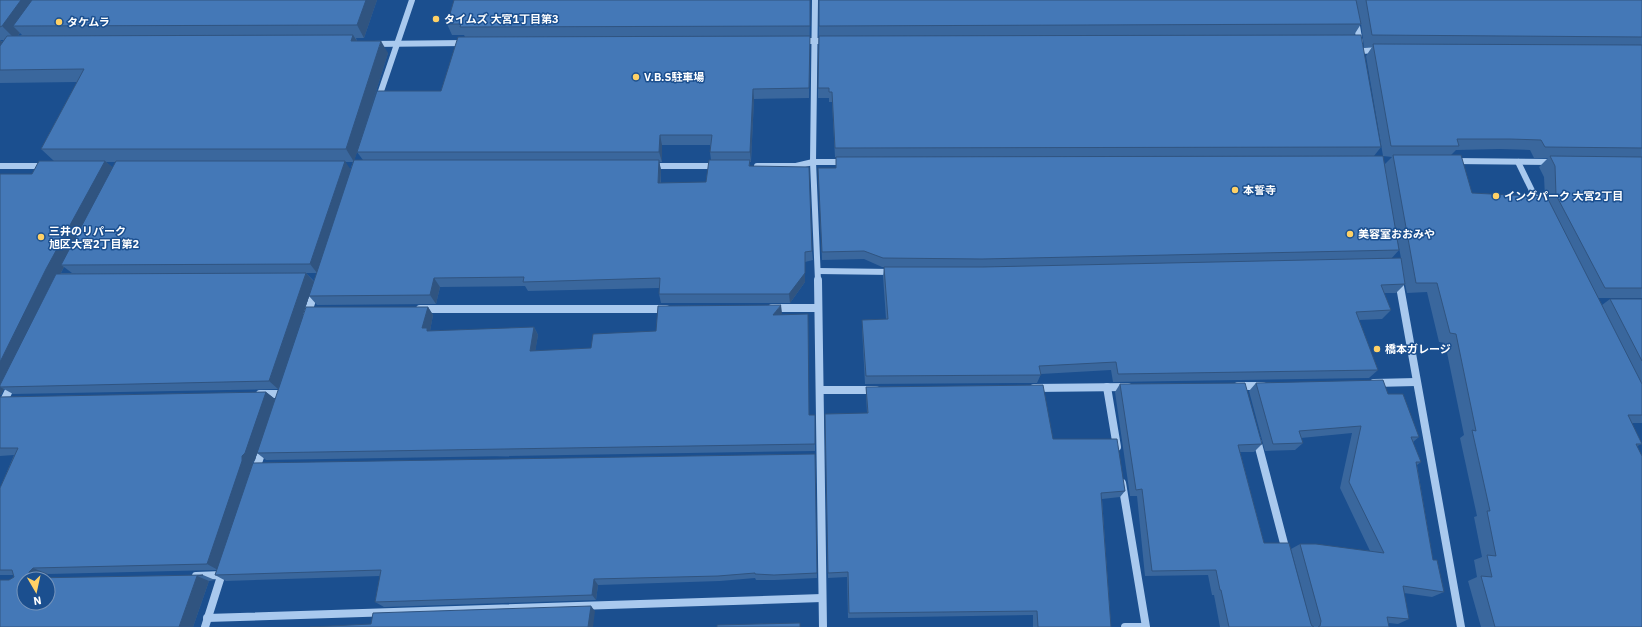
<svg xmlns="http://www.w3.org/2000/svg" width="1642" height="627" viewBox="0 0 1642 627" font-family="'IBM Plex Sans','Noto Sans JP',sans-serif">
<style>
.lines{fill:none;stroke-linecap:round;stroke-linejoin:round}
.minor-far1{stroke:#a9c9ee;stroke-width:6}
.minor{stroke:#a9c9ee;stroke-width:8}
.wall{fill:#3a679d;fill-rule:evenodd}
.shaded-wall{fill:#305480}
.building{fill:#4478b7;stroke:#305480;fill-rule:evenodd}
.poi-dot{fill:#ffd166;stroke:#1b4f8f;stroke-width:1.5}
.labels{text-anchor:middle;stroke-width:3;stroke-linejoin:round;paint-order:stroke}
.poi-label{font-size:11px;font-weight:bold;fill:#fff;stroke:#1b4f8f;text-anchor:start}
</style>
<rect width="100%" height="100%" fill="#1b4f8f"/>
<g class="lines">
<g class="minor-far1">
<polyline points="815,0 813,162 818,281"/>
<polyline points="1356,20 1360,44"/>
<polyline points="801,41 827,41"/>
<polyline points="373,44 465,43"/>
<polyline points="1361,51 1379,50"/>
<polyline points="378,100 412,0"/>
<polyline points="1454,161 1552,162"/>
<polyline points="1518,162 1539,205"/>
<polyline points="0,166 44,166"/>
<polyline points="651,166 716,166"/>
<polyline points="757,166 796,166 813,162 844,162"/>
<polyline points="818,271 892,272"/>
</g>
<g class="minor">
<polyline points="818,280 823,627"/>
<polyline points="1399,281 1461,627"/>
<polyline points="772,308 818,308"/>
<polyline points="420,309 666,309"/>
<polyline points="307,315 315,291"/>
<polyline points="1374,383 1416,382"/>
<polyline points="1238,386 1263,386"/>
<polyline points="1107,387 1117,447"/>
<polyline points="1034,388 1128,387"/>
<polyline points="820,390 876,390"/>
<polyline points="260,394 281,394"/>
<polyline points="0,409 12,384"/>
<polyline points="1257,440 1286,551"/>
<polyline points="255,472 263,448"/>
<polyline points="1122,483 1146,627"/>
<polyline points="196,576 222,575"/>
<polyline points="207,618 822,598"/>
<polyline points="205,627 223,570"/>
<polyline points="1125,627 1144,627"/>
</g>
</g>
<g class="wall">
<path d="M0,0H377L364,38H356L357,41L388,53L360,143L441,91L465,37L464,35H452L447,24L810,0L809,98L754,99L751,162H750V166L812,251L813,260L805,262V282L790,303H661L659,294V288L528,291L525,286L440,287L436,304L317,305L309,296L278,389L13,394L4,389L1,395H0V174H32L54,161L41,149L77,82L0,83ZM20,33L22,35L18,36ZM0,40H4L3,42ZM662,145H710V152L711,160L706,182L661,183V170L659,162H662ZM357,152L363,160H354ZM106,162H116L113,168ZM345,162H353L350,170ZM64,267L72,273H61ZM306,273H317L314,281Z"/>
<path d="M819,0H1642V298H1598L1602,305L1610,299H1642V423H1632L1642,444L1637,446L1642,627H1481L1468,581L1477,577L1474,560L1482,557L1474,517L1477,516L1460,438L1464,435L1445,343L1439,342L1427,292L1407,293L1405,284L1396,293H1384L1391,310L1382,319L1359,320L1378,370L1369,378L1113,382L1111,370L1041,374L1037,383L865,384L862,328V320L886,319L883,276L884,267H882L864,259L822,260L818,168H836V157H835L832,102H829V98H818ZM1361,24L1364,47H1372L1366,56L1383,156H1374L1381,147L1354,35ZM1500,149L1530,150L1534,158H1548L1539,167L1544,177L1545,197L1472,193L1451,155L1456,150ZM1383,156L1392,157L1384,165ZM1390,201L1401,258L1391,259L1399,250Z"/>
<polygon points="428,307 433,315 430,331 534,327 538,335 535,351 591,348 656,331 782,313 780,315 809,415 815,415 815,451 266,460 257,453 255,460 252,463 252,464 815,454 817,578 775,580 756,580 755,578 720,581 598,585 596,600 384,607 375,602 380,576 226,581 215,575 217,570 48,574 43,577 44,578 203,575 215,580 209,581 193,627 0,627 9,580 14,577 13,575 0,575 0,488 14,455 0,456 0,397 266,392 275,399"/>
<polygon points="1256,383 1388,394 1419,437 1413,442 1421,462 1417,465 1433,560 1444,592 1432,597 1404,593 1409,619 1398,624 1389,623 1389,627 1220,627 1214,595 1212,595 1208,575 1145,576 1137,496 1130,496 1115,392 1120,384 1262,444 1254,452 1240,452 1264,543 1311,624 1291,549 1300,544 1370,551 1340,488 1352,433 1301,438 1303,443 1295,450 1265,451 1249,391"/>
<polygon points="866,387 1053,439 1125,491 1120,497 1102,499 1111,627 1033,627 1033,615 848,618 847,577 828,578 825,414 867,413 866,395"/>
</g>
<g class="shaded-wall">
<polygon points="21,0 42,0 13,26 20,33 15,39 2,26"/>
<polygon points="366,0 377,0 364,38 357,25"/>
<polygon points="353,35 361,47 351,41"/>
<polygon points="0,40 9,48 0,62"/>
<polygon points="381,41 388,53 354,162 346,149"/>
<polygon points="753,89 754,99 751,162 750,152"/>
<polygon points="660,135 662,145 662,162 659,152"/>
<polygon points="659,160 661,170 660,193 658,183"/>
<polygon points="105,161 116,170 61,265 64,267 0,387 0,362 46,269"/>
<polygon points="345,161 351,170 317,273 310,264"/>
<polygon points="805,252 805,282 790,303 789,294"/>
<polygon points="306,273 314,282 278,389 269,381"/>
<polygon points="434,278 440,287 436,304 430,295"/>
<polygon points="781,305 782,313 774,323 773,315"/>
<polygon points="428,307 433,315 430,331 433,336 422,328"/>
<polygon points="534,327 538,335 534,359 530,351"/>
<polygon points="0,387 4,389 1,395 0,395"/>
<polygon points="266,392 275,399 255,460 252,463 252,467 218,570 207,564 242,456"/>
<polygon points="33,568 48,574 43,577 44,579 30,578 29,572"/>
<polygon points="197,576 209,581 193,627 179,627"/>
<polygon points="594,579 598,585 596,600 592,595"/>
<polygon points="591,606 595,611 593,627 588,627"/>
</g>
<g class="building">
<polygon points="0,0 21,0 2,26 0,27"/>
<polygon points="32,0 366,0 357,25 13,26"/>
<polygon points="454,0 810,0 810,26 460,27 461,24 447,24"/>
<polygon points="819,0 1356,0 1361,24 819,26"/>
<polygon points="1366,0 1642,0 1642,37 1372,35"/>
<polygon points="353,35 351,41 381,41 346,149 41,149 84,69 0,70 0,46 7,36"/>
<polygon points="1361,35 1381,147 835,148 832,92 829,92 829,88 818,88 819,36"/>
<polygon points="810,36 809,88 753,89 750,152 710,152 712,135 660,135 659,152 357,152 377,91 441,91 458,37"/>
<polygon points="1373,44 1642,45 1642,148 1545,147 1541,140 1510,139 1457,139 1459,146 1391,146"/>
<polygon points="1393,155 1461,155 1472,193 1547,197 1642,384 1642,415 1628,415 1642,444 1636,444 1642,456 1642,627 1495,627 1481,576 1492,577 1487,555 1496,556 1487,511 1490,511 1472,430 1476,431 1456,334 1450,333 1437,283 1416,283"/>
<polygon points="1383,156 1399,250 982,259 883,258 864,251 822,252 818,168 836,168 836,157"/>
<polygon points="1550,156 1642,157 1642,288 1605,288 1556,195 1555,166"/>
<polygon points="354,160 659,160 658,183 706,182 709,160 750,160 749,166 809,167 812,251 805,252 805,273 789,294 659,294 660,278 523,282 524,277 434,278 430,295 309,296"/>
<polygon points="39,161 105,161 46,269 0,362 0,174 32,174"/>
<polygon points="116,161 345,161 310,264 61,265"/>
<polygon points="1401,258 1405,284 1381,285 1391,310 1356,312 1378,370 1118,374 1116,362 1039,366 1041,375 866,376 862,320 888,319 884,267 983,267"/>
<polygon points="306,273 269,381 0,387 0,385 56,274"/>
<polygon points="1610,299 1642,299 1642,361"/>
<polygon points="781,305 773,315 808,314 809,415 815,415 815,444 257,453 306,307 428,307 422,328 427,328 427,331 534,327 530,351 591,348 593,334 656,331 658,306"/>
<polygon points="1383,380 1388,394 1403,394 1419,437 1411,437 1421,462 1416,462 1433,560 1437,560 1444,592 1403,586 1409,619 1387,617 1389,627 1318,627 1320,626 1321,621 1300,544 1316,544 1384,553 1349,482 1361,426 1299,431 1303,443 1273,444 1256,383"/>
<polygon points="1245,383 1262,444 1238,445 1264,543 1289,543 1311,624 1312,626 1314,627 1229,627 1221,590 1220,590 1216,570 1152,571 1142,489 1136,490 1120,384"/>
<polygon points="1043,385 1053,439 1117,439 1125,491 1101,493 1111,627 1038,627 1037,611 849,613 848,572 828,573 825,414 868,413 866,387"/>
<path d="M266,392L245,453L242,456V461L207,564L33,568L29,572L30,578L203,575L197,576L179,627H0V580H9L14,577L12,570H0V488L18,448H0V397ZM24,579H48V603H24Z"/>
<polygon points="815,454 817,573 774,575 755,574 755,573 718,576 594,579 592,595 375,602 381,570 215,575 253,463"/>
<polygon points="591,606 588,627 310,627 371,624 373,613"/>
<polygon points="800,623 800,627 717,627 717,625"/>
</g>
<g class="poi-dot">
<circle cx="436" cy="19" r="4"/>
<circle cx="59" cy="22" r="4"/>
<circle cx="636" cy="77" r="4"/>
<circle cx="1235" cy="190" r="4"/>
<circle cx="1496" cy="196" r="4"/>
<circle cx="1350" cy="234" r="4"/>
<circle cx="41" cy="237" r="4"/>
<circle cx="1377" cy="349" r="4"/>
</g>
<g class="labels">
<g class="poi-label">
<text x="444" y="23">タイムズ 大宮1丁目第3</text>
<text x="67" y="26">タケムラ</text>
<text x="644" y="81">V.B.S駐車場</text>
<text x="1243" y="194">本誓寺</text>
<text x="1504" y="200">イングパーク 大宮2丁目</text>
<text x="49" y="235">三井のリパーク<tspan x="49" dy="13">旭区大宮2丁目第2</tspan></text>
<text x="1358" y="238">美容室おおみや</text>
<text x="1385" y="353">橋本ガレージ</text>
</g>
</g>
<g transform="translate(36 591) rotate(171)"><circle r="19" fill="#1b4f8f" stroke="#7695bc"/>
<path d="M0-3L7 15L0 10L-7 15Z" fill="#ffd166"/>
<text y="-6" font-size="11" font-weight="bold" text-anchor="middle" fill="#ffffff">N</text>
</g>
</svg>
